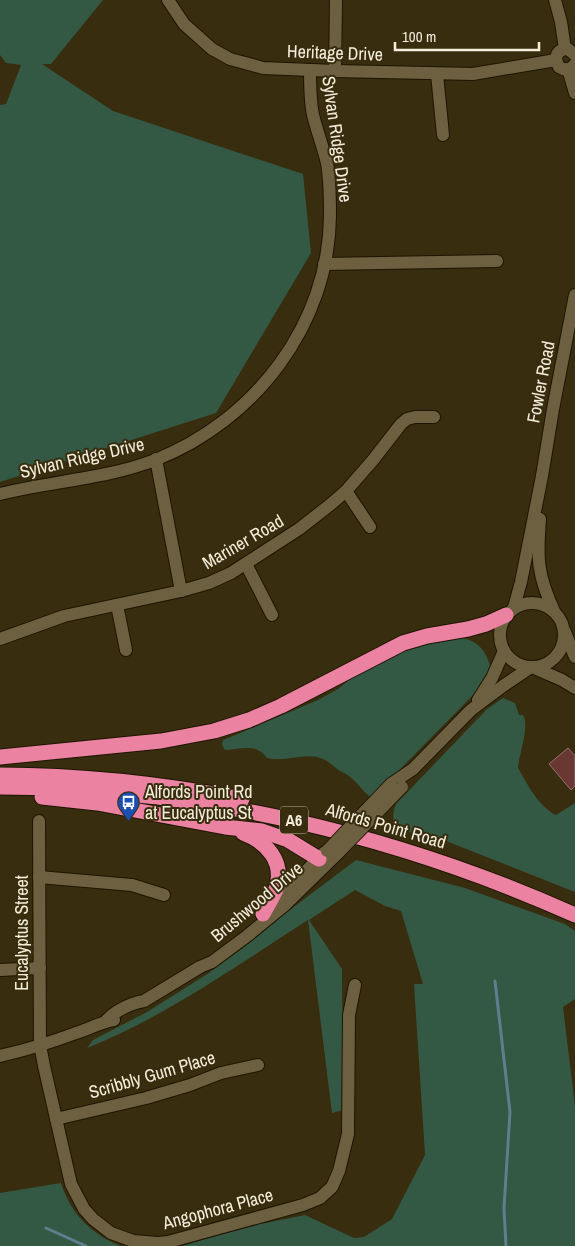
<svg xmlns="http://www.w3.org/2000/svg" width="575" height="1246" viewBox="0 0 575 1246" font-family="'Archivo Narrow',sans-serif">
<style>
.green{fill:#335843}
.lines{fill:none;stroke-linecap:round;stroke-linejoin:round}
.stream{stroke:#607e8d;stroke-width:3}
.building{fill:#693833;stroke:#96706b}
.minor-casing{stroke:#1e1501;stroke-width:14}
.highway-casing{stroke:#1e1501;stroke-width:17}
.minor{stroke:#6c6040;stroke-width:12}
.highway{stroke:#eb82a2;stroke-width:15}
.minor-bridge-casing{stroke:#1e1501;stroke-width:14;stroke-linecap:butt}
.minor-bridge{stroke:#6c6040;stroke-width:12}
.labels{text-anchor:middle;stroke-width:4;stroke-linejoin:round;paint-order:stroke}
.shield{fill:#382d0e;stroke:#bcb49e;stroke-width:1}
.shield-label{font-size:16px;font-weight:bold;fill:#f5eedc}
.street-label{font-size:18px;fill:#f5eedc;stroke:#382d0e}
.poi-label{font-size:18px;fill:#f5eedc;stroke:#382d0e;text-anchor:start}
</style>
<rect width="100%" height="100%" fill="#382d0e"/>
<g class="green">
<polygon points="0,0 103,0 51,64 42,64 113,111 303,174 311,253 216,413 0,482 0,105 6,104 21,65 6,63 0,55"/>
<path d="M456,637C477,639 487,650 491,670L476,692L372,798C362,792 359,783 350,777C346,773 341,772 337,769C331,764 326,759 317,757C301,754 284,762 267,758C256,743 242,749 225,750L222,745L223,740L228,738L318,700L338,689L350,679L412,646Z"/>
<path d="M503,698L515,703L519,715H523C530,726 519,754 518,768C528,785 538,806 556,815L575,803V892L446,841L427,838L397,828C391,821 393,812 396,804L487,709Z"/>
<path d="M356,860L465,888L565,924L575,931V999L563,1007L575,1106V1246H182L250,1226L305,1215L354,1238L364,1237L392,1219L425,1155L414,984H423L401,911L385,906L355,890L309,920L342,969L343,1110L332,1113L308,920C236,966 167,1016 87,1048L93,1040L147,1012L209,973L251,942L287,912Z"/>
<path d="M61,1183C70,1213 92,1235 121,1246H0V1193Z"/>
</g>
<g class="lines">
<g class="stream">
<polyline points="495,981 510,1112 504,1208 506,1246"/>
<polyline points="46,1228 86,1246"/>
</g>
</g>
<polygon class="building" points="568,748 575,756 575,786 571,790 549,764"/>
<g class="lines">
<defs>
<g id="minor">
<polyline points="168,0 184,24 212,49 230,59 263,68 335,71 473,74 556,60"/>
<polyline points="555,0 561,22 565,49"/>
<path d="M575,55L568,49C561,49 556,52 556,60L559,67C565,71 571,70 575,64"/>
<polyline points="568,69 575,93"/>
<polyline points="335,71 336,0"/>
<polyline points="437,74 443,135"/>
<polyline points="324,264 497,261"/>
<polyline points="156,459 181,591"/>
<polyline points="346,491 370,527"/>
<path d="M0,494C51,481 106,479 155,460C255,421 329,324 330,216C330,198 330,180 327,163C323,147 317,131 313,115C310,100 310,85 310,70"/>
<path d="M540,519C537,558 537,574 554,611"/>
<polyline points="246,564 272,615"/>
<circle cx="532" cy="635" r="32"/>
<polyline points="117,605 126,650"/>
<polyline points="514,607 521,582 542,476 553,409 575,295"/>
<polyline points="565,632 575,657"/>
<polyline points="0,639 64,616 181,591 209,583 231,573 299,529 331,504 346,491 373,460 401,424 407,419 415,417 434,417"/>
<polyline points="532,667 562,680 575,688"/>
<polyline points="478,700 492,678 504,651"/>
<polyline points="391,784 413,769 471,710 503,686 531,667"/>
<polyline points="39,821 40,1045 44,1066 71,1184 84,1209 93,1219 111,1233 133,1241 158,1243 168,1242 303,1205 320,1198 332,1187 339,1171 348,1134 349,1015 355,985"/>
<polyline points="39,877 132,885 164,895"/>
<polyline points="270,907 325,852"/>
<polyline points="0,970 40,968"/>
<path d="M107,1020C115,1011 131,1003 144,1001L200,967L212,962L247,936L286,904L337,854"/>
<path d="M0,1056C26,1050 52,1042 76,1033C89,1029 101,1022 114,1020"/>
<polyline points="56,1119 146,1098 190,1085 221,1073 258,1065"/>
</g>
<g id="highway">
<polyline points="0,757 161,741 214,731 249,720 281,706 403,643 427,636 468,629 486,624 506,615"/>
<path d="M0,775C81,775 162,784 242,799"/>
<path d="M0,787C199,788 394,834 575,915"/>
<polyline points="42,797 97,803 225,827 262,831 288,840 319,859"/>
<path d="M243,833C267,842 285,862 276,889C273,897 267,906 263,914"/>
</g>
</defs>
<use href="#minor" class="minor-casing"/>
<use href="#highway" class="highway-casing"/>
<use href="#minor" class="minor"/>
<use href="#highway" class="highway"/>
<defs>
<g id="minor-bridge">
<polyline points="327,851 391,784"/>
<polyline points="337,854 402,787"/>
</g>
</defs>
<use href="#minor-bridge" class="minor-bridge-casing"/>
<use href="#minor-bridge" class="minor-bridge"/>
</g>
<defs>
<symbol id="bus-pin" viewBox="-11 -11 22 30"><path d="M0 17L-7.5 6A9.5 9.5 0 1 1 7.5 6Z" fill="#1a4fb4" stroke="#382d0e"/><path d="M-5-6H5V4H4V6H2V4H-2V6H-4V4H-5ZM-3.5-4V0h7V-4ZM-3.5 1.2v1.5H-2V1.2ZM2 1.2v1.5H3.5V1.2Z" fill="#fff"/></symbol>
</defs>
<g fill-rule="evenodd">
<use href="#bus-pin" x="116" y="790" width="25" height="34"/>
</g>
<g class="labels">
<rect class="shield" x="280" y="806.5" width="28" height="27" rx="4"/>
<g class="shield-label">
<text x="294" y="826">A6</text>
</g>
<g class="street-label">
<text transform="translate(335 53) rotate(2)" y="6">Heritage Drive</text>
<text transform="translate(337 139) rotate(82)" y="6">Sylvan Ridge Drive</text>
<text transform="translate(541 382) rotate(-79)" y="6">Fowler Road</text>
<text transform="translate(82 458) rotate(-13)" y="6">Sylvan Ridge Drive</text>
<text transform="translate(243 542) rotate(-30)" y="6">Mariner Road</text>
<text transform="translate(386 826) rotate(16)" y="6">Alfords Point Road</text>
<text transform="translate(257 902) rotate(-40)" y="6">Brushwood Drive</text>
<text transform="translate(22 933) rotate(-90)" y="6">Eucalyptus Street</text>
<text transform="translate(152 1075) rotate(-16)" y="6">Scribbly Gum Place</text>
<text transform="translate(218 1209) rotate(-15)" y="6">Angophora Place</text>
</g>
<g class="poi-label">
<text x="145" y="798">Alfords Point Rd<tspan x="145" dy="21">at Eucalyptus St</tspan></text>
</g>
</g>
<path d="M395 42v8h144v-8" fill="none" stroke="#f5eedc" stroke-width="2.5"/>
<text x="402" y="42" font-size="15" fill="#f5eedc" stroke="#382d0e" stroke-width="4" paint-order="stroke">100 m</text>
</svg>
